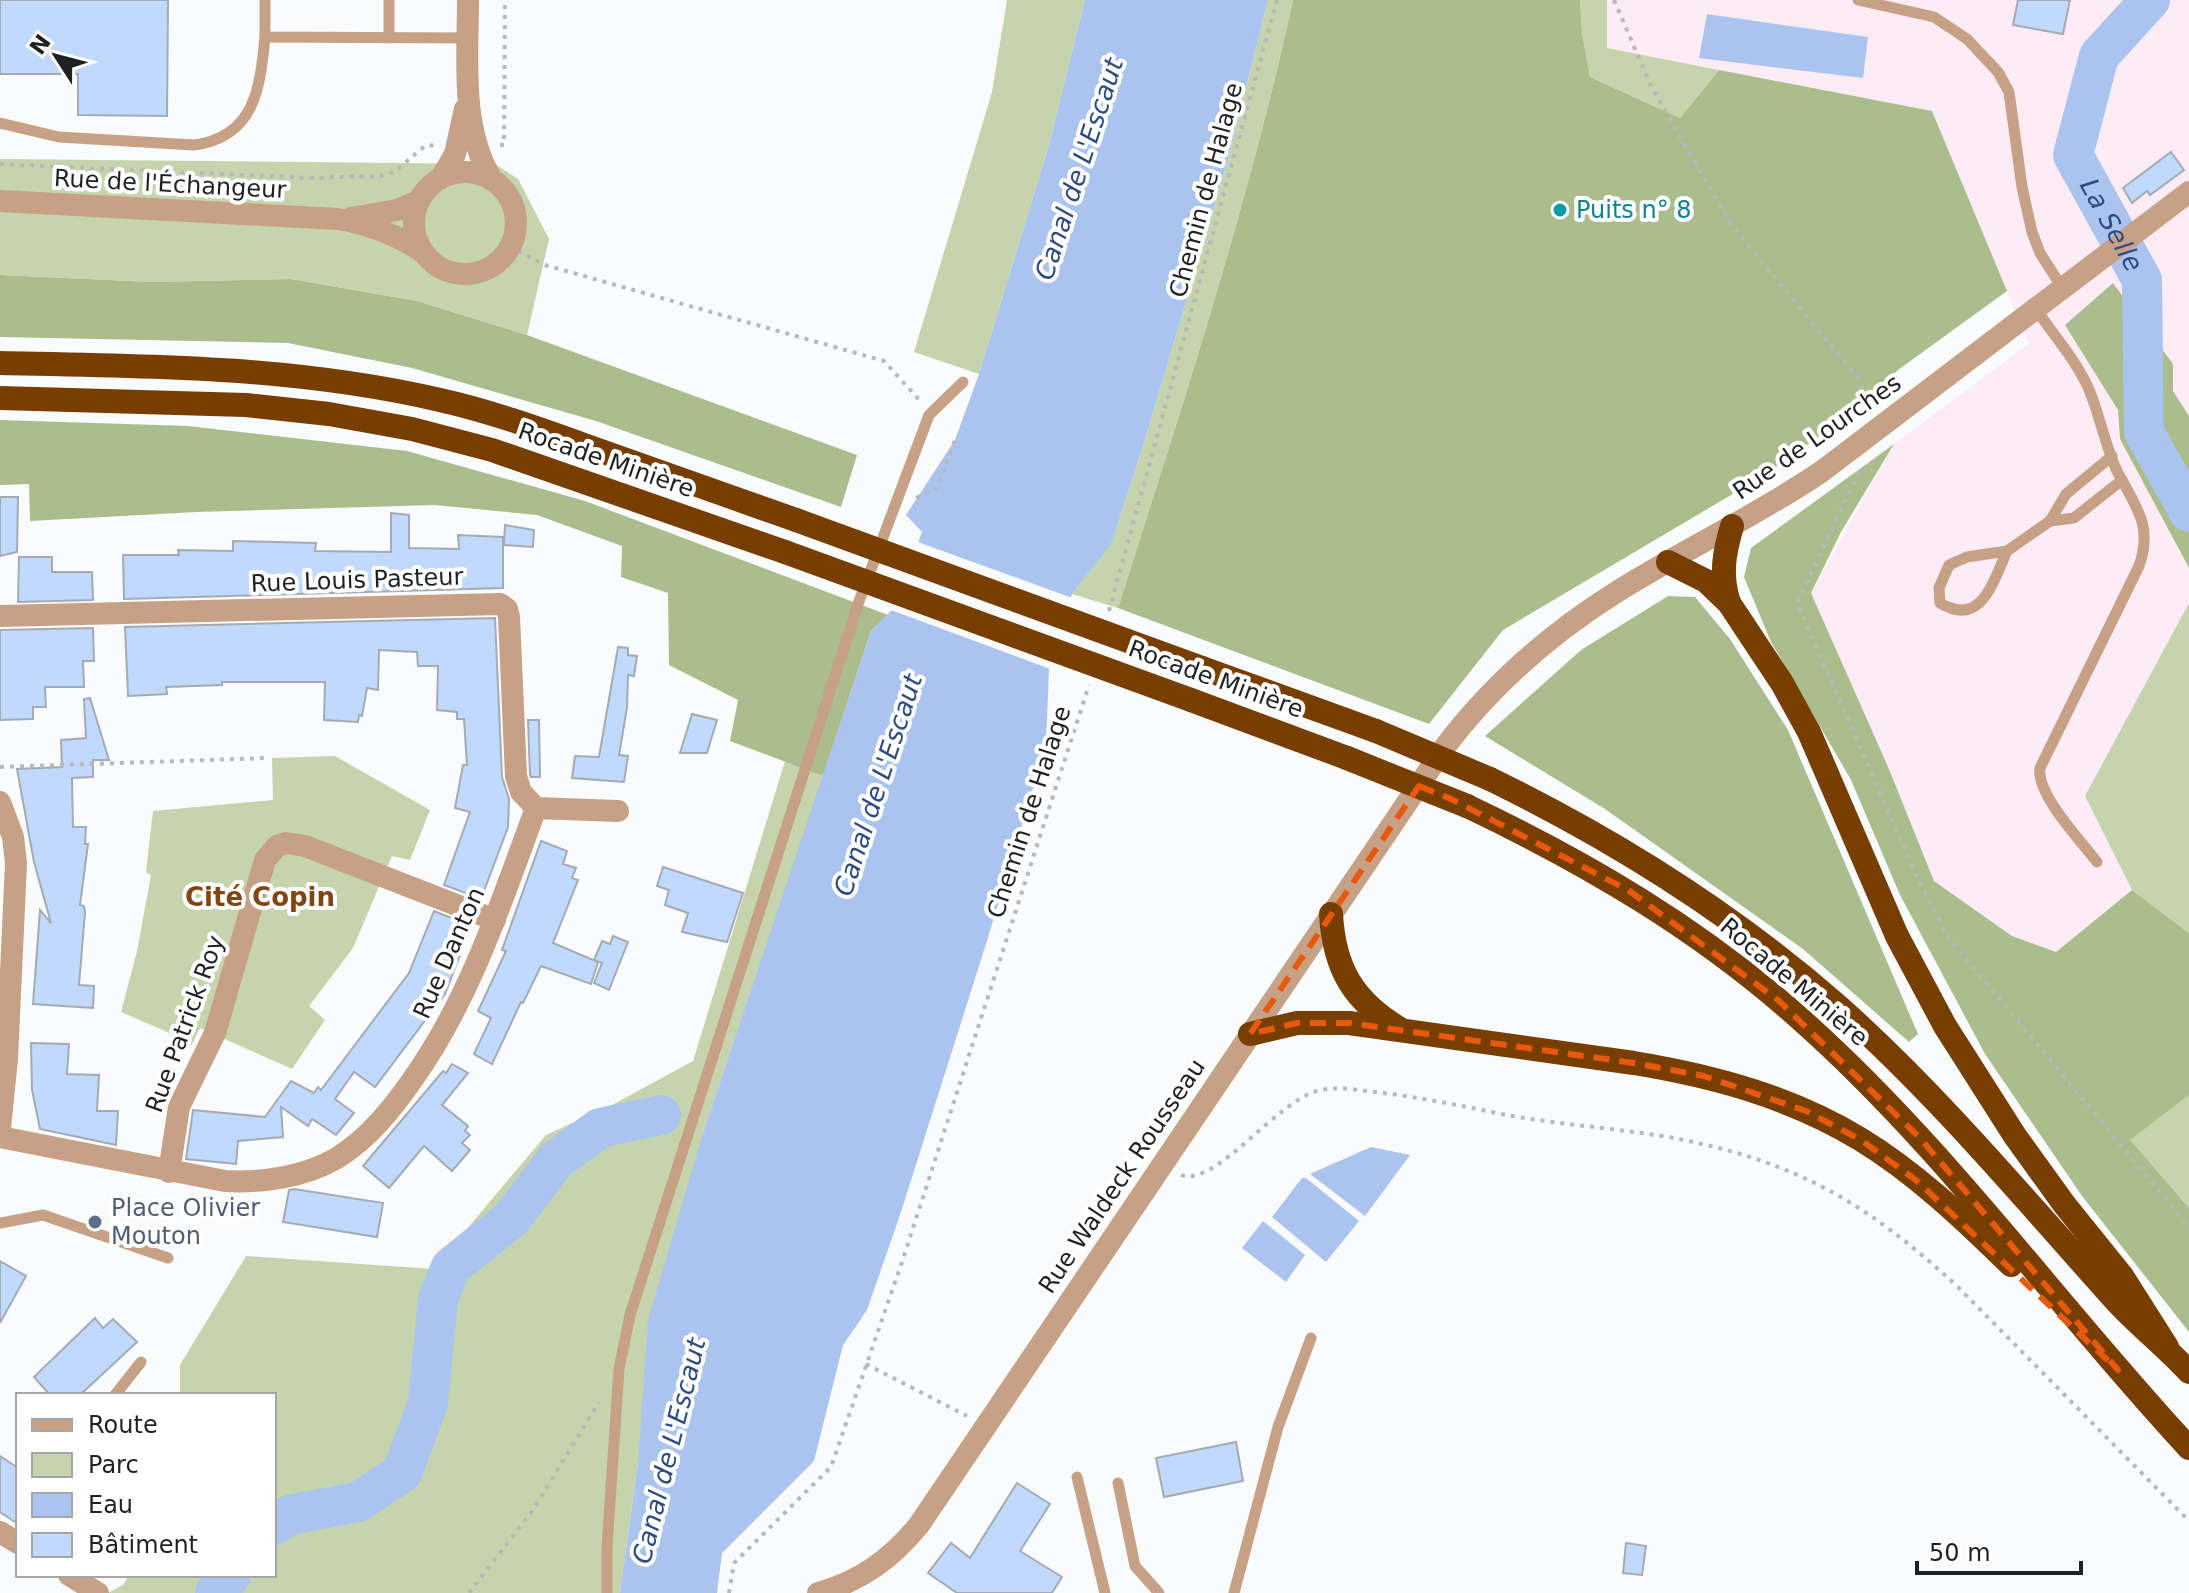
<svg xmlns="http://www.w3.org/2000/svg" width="2189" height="1593" viewBox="0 0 2189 1593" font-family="'DejaVu Sans',sans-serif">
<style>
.industrial{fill:#fdebf6}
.green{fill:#c5d4ac}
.forest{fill:#abbd8d}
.water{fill:#aac3ef}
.pier{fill:#f9fbfd}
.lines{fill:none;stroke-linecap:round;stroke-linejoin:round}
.river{stroke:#aac3ef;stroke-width:40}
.building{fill:#c0d9fc;stroke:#a4abb4;stroke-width:2}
.path{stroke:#b7b9bb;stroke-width:4;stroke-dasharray:4 6;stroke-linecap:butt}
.service{stroke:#c6a185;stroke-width:11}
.minor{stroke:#c6a185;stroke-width:22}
.tertiary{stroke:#c6a185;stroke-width:22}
.motorway{stroke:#773e00;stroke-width:24}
.motorway-bridge{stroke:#773e00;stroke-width:24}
.marked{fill:none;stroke:#e8590c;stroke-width:6;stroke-dasharray:16 10;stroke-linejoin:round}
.culture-dot{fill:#0f9aa8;stroke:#fff;stroke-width:3}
.service-dot{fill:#5c6f8a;stroke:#fff;stroke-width:3}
.labels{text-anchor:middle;stroke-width:8;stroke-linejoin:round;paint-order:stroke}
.street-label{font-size:24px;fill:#1e2124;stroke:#fff}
.culture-label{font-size:24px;fill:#0d838f;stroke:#fff;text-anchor:start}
.service-label{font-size:24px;fill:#4e5e75;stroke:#fff;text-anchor:start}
.water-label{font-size:26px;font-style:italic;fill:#2d4b82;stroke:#fff}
.neighbourhood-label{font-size:26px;font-weight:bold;fill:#7f4512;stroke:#fff}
</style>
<rect width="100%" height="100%" fill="#f9fbfd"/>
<polygon class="industrial" points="1607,0 2189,0 2189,416 2173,391 2173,364 2114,283 2066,325 2118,410 2120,439 2189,568 2189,603 2086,796 2132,890 2056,952 2012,936 1934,881 1889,769 1811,593 1894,444 2029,344 1932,111 1607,48"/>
<g class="green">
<polygon points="1007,0 1085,0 1049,145 979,374 914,352 992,92"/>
<path d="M1268,0H1293C1248,207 1182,407 1118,608L1072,594L1111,543L1144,443L1228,160Z"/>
<polygon points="1580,0 1607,0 1607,48 1719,70 1680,118 1590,77 1582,32"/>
<polygon points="0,159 495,164 518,179 549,239 527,335 417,301 291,279 152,282 0,275"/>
<polygon points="2189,603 2189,933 2132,890 2085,796"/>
<polygon points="335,756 430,810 410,860 392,856 353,948 309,1006 325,1020 292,1069 200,1028 191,1046 172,1034 121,1012 137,951 151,875 146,872 153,811 273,800 272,758"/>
<polygon points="785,761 823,776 703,1133 638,1462 620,1593 108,1593 123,1585 129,1575 274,1575 274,1395 180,1395 180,1365 246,1256 433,1269 546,1135 612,1105 693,1061"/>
<polygon points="2189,1095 2189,1208 2129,1140"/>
</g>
<g class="forest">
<path d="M1293,0H1580L1582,32L1590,77L1680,118L1719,70L1932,111L2007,291L1898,370L1856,411L1758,479L1503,630L1429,724L1118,608C1182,407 1248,207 1293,0Z"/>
<polygon points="0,275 152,282 291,279 417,301 527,335 857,455 841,507 596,421 412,368 288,343 0,337"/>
<polygon points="2113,283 2173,364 2173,391 2189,416 2189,568 2120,439 2118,410 2065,325"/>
<polygon points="0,420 188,426 407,451 585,501 888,615 871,631 823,776 730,741 738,700 669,665 668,593 621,577 622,546 537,515 435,505 196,512 30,521 29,484 0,485"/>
<polygon points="1894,444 1841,532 1811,593 1889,769 1934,881 2012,936 2056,952 2132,890 2189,933 2189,1095 2130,1140 2189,1208 2189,1332 2082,1196 1985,1054 1900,895 1851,780 1771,642 1744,577 1751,548"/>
<polygon points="1668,596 1695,597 1730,639 1788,730 1918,1034 1909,1042 1803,949 1605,809 1485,736 1581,650"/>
</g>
<g class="water">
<polygon points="1085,0 1268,0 1228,160 1144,443 1111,544 1072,594 1049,668 1046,746 986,944 900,1215 867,1310 843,1345 814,1461 722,1553 717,1593 620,1593 638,1462 648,1320 703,1133 871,631 895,607 922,532 906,515 955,440 979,374 1049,145"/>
<polygon points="1707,14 1868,37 1863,78 1699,58"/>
<polygon points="1371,1147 1410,1155 1365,1216 1310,1174"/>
<polygon points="1302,1178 1306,1178 1359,1221 1326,1262 1272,1217"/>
<polygon points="1263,1221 1305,1255 1286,1282 1242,1248"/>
</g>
<polygon class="pier" points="915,541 1075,599 1053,670 888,609"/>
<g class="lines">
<g class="river">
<path id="s1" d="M2150,0L2099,56L2073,155L2142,280L2144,432L2189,512"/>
<polyline points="274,1525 289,1515 358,1502 402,1473 428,1403 438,1299 451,1267 511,1219 556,1160 600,1128 661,1115"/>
<polyline points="215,1593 231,1575"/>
</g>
</g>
<g class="building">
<polygon points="0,0 168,0 167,116 78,115 78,74 0,74"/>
<polygon points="2018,0 2070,0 2063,34 2013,25"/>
<polygon points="2171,152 2184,170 2150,195 2147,191 2132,203 2123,188"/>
<polygon points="0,497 18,497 17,552 0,556"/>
<polygon points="391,513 409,515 409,548 459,549 458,535 503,537 503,588 124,599 123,555 179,555 178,550 233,551 233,541 316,543 315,551 391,552"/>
<polygon points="505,525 534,530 533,547 504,545"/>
<polygon points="19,557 52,557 52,572 92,572 93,600 18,602"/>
<polygon points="495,618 502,777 509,799 508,827 481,899 444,885 470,812 455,808 463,765 467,765 464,719 457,719 457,712 437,710 438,666 418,666 417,652 379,650 378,690 367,688 362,716 359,715 358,722 324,720 325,682 222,682 222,685 166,687 167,694 128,696 125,627"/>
<polygon points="93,628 94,661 83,661 84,687 45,687 46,707 33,707 33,719 0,720 0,630"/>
<polygon points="618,647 628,648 628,655 637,656 634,676 628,675 627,708 619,755 628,756 624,782 572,778 575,756 599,757"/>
<polygon points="90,698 109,760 93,760 93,777 72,778 73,827 86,827 85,844 88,844 80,905 84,906 85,912 79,985 94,986 93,1008 33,1004 40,910 51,923 34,862 17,769 62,767 61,740 86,738 84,699"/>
<polygon points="692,714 717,720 707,753 680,753"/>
<polygon points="528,720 539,720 540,777 531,777 530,774"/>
<polygon points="541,841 567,851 563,864 576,868 572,878 578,880 553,943 598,962 591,984 541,966 523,1003 521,1002 492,1064 474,1054 491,1018 478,1011 506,951 502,950"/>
<polygon points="663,867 743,893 727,942 682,932 688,913 665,905 669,890 657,886"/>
<polygon points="434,911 471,926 445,994 375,1087 354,1072 335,1099 354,1113 336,1135 312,1119 308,1126 281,1107 283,1137 238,1141 236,1164 186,1159 193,1110 265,1117 291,1081 314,1093 318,1087 321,1090 409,973"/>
<polygon points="613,936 628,942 609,990 594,983 602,963 594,960 602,941 610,944"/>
<polygon points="31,1043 69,1044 67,1074 99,1075 97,1111 118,1111 116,1145 40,1129 32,1090"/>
<polygon points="452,1064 468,1073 442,1105 468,1126 465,1131 470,1135 462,1143 470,1150 452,1171 424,1146 389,1188 363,1166 443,1071 446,1073"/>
<polygon points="294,1189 383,1203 377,1237 283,1222 289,1190"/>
<polygon points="0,1261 26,1276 0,1323"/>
<polygon points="95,1318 103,1328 113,1319 137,1342 80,1395 50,1395 34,1377"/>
<polygon points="1236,1442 1243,1481 1164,1497 1156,1458"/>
<polygon points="0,1456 18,1468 18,1524 0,1512"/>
<polygon points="1017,1483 1050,1504 1020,1551 1062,1577 1052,1593 957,1593 928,1573 951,1543 970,1558"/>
<polygon points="1626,1543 1646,1546 1642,1575 1623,1573"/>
</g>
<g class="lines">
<g class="path">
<polyline points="1614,0 1651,86 1732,226 1859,379 1869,409"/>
<polyline points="500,145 504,145 505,0"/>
<polyline points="0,164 311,178 381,176 394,172 425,146 435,145"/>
<polyline points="509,247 545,265 884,361 922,403"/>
<polyline points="1859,472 1797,603 1918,879 1948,937 2189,1227"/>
<polyline points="916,498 937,489 955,440"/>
<polyline points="1109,611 1277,0"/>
<polyline points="0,767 267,758"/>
<path d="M1181,1175C1216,1188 1278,1098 1321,1090C1339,1086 1357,1090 1375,1092C1419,1097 1463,1106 1506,1115C1558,1124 1610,1128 1662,1136C1790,1158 1864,1200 1958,1287L2189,1521"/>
<polyline points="866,1364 967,1416"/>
<polyline points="469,1593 533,1510 599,1402"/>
<polyline points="729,1593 734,1563 831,1467 902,1262 1089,685"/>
</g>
<g class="service">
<polyline points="265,0 265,37 468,38"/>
<polyline points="1858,0 1934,17 1967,39 1998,72 2009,92 2022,187 2032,232 2040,253 2063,289"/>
<polyline points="389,38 389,0"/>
<path d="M0,123L59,137L194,145C255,137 260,88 265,37"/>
<path d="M2036,309C2054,336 2078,362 2090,392C2100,417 2105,444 2116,469C2134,505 2154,524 2139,566L2040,768C2036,794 2081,841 2097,862"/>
<polyline points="2112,456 2066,494 2050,521 2074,518 2122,480"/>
<path d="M2007,551C1993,582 1981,628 1940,603L1939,588L1949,565L1967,557L2007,551L2050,521"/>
<polyline points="0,1223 43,1215 168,1258"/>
<polyline points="115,1395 141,1362"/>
<polyline points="1077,1477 1105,1593"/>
<polyline points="1118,1483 1135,1566 1159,1593"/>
<polyline points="607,1593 607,1547 619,1369 630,1315 858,604 929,415 963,382"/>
<polyline points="1234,1593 1278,1427 1311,1338"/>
</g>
<g class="minor">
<path d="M468,0C468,59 460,127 492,180"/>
<circle cx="465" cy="223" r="51"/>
<polyline points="442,177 455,154 465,109"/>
<path d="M0,201L338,219C368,224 397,235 423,252"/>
<polyline points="351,218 397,210 419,201"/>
<polyline points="0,616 500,604 507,609 509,617 516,776 521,792 536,808"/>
<path d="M0,1137L225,1181C262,1183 305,1177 337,1158C369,1138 392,1109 413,1079C471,997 501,902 536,808L618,811"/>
<polyline points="169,1172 179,1107 215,1033 265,860 277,846 286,843 305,846 495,920"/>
</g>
<g class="tertiary">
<polyline points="0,802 13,837 16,863 7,1059 0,1128"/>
<polyline points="0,1532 18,1543"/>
<polyline points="69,1575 98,1593"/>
<path d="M818,1593C861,1581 891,1559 919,1525L1444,748C1490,687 1550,634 1615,593C1682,551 1754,517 1821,472L2189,192"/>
</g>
<g class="motorway">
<path d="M0,363C148,366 294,366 440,400C489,411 537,428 584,445C655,470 725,495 796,520"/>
<polyline points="0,398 246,405 329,414 412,429 492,450 785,552"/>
<polyline points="1668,562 1706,581 1729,603 1782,683 1809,732 1897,936 1945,1026 2015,1136 2064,1204 2122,1276 2167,1347"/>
<path d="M1729,603C1720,575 1724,553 1732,526"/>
<polyline points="1202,668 1376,731"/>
<polyline points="1191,700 1347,758"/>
<path d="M1490,779C1615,840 1733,914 1838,1006C1939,1096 2026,1201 2116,1301C2139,1326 2166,1347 2189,1372"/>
<path d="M1467,806C1587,863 1699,929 1798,1017C1944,1146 2057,1306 2189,1448"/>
<path d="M1331,914C1334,968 1353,1001 1400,1029"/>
<path d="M1250,1034L1297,1023H1349L1634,1063C1713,1076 1791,1097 1860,1139C1916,1173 1965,1220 2011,1265"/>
</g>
<g class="motorway-bridge">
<polyline points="796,520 1202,668"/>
<polyline points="785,552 1191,700"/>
<polyline points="1376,731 1490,779"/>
<polyline points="1347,758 1467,806"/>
</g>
</g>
<path class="marked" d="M1419,786L1451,799L1628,890L1778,1000L1919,1137L2118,1370L1917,1181L1861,1140L1806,1111L1704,1076L1634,1063L1349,1023H1297L1250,1034Z"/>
<circle class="culture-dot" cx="1560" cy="210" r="8"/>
<circle class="service-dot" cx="95" cy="1222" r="8"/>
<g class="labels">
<g class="street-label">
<text transform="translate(170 184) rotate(3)" y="8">Rue de l'Échangeur</text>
<text transform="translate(1206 190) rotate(-75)" y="8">Chemin de Halage</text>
<text transform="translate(1817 437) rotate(-35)" y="8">Rue de Lourches</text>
<text transform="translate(606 460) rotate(19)" y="8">Rocade Minière</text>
<text transform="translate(357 580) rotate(-2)" y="8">Rue Louis Pasteur</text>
<text transform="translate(1216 679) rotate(20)" y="8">Rocade Minière</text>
<text transform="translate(1029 812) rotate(-72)" y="8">Chemin de Halage</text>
<text transform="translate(449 953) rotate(-66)" y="8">Rue Danton</text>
<text transform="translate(1794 982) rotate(40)" y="8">Rocade Minière</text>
<text transform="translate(185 1024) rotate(-70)" y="8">Rue Patrick Roy</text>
<text transform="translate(1122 1176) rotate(-56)" y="8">Rue Waldeck Rousseau</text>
</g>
<g class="culture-label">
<text x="1576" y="218">Puits n° 8</text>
</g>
<g class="service-label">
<text x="111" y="1216">Place Olivier<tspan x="111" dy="28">Mouton</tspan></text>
</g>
<g class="water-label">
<text transform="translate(1079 169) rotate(-72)" y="9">Canal de L'Escaut</text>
<text dy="9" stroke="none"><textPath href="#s1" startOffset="258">La Selle</textPath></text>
<text transform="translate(878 785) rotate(-72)" y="9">Canal de L'Escaut</text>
<text transform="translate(669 1451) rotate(-76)" y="9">Canal de L'Escaut</text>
</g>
<g class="neighbourhood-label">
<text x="260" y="906">Cité Copin</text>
</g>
</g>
<rect x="16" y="1393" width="260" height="184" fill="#ffffff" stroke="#a5a6a7" stroke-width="2"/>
<rect x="32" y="1419" width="40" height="12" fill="#c6a185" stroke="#a5a6a7" stroke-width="2"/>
<text x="88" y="1433" font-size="24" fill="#1e2124">Route</text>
<rect x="32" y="1453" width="40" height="24" fill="#c5d4ac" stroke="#a5a6a7" stroke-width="2"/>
<text x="88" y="1473" font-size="24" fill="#1e2124">Parc</text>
<rect x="32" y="1493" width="40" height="24" fill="#aac3ef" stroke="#a5a6a7" stroke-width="2"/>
<text x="88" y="1513" font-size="24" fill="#1e2124">Eau</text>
<rect x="32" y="1533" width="40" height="24" fill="#c0d9fc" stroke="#a5a6a7" stroke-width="2"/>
<text x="88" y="1553" font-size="24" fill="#1e2124">Bâtiment</text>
<g transform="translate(56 56) rotate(306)" stroke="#ffffff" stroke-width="6" paint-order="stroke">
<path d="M0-6L14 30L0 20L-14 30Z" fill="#1e2124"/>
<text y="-12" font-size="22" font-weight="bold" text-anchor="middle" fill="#1e2124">N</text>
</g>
<path d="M1917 1561v12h164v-12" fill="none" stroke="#1e2124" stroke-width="4"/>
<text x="1929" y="1561" font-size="24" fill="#1e2124" stroke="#ffffff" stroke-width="6" paint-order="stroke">50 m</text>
</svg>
